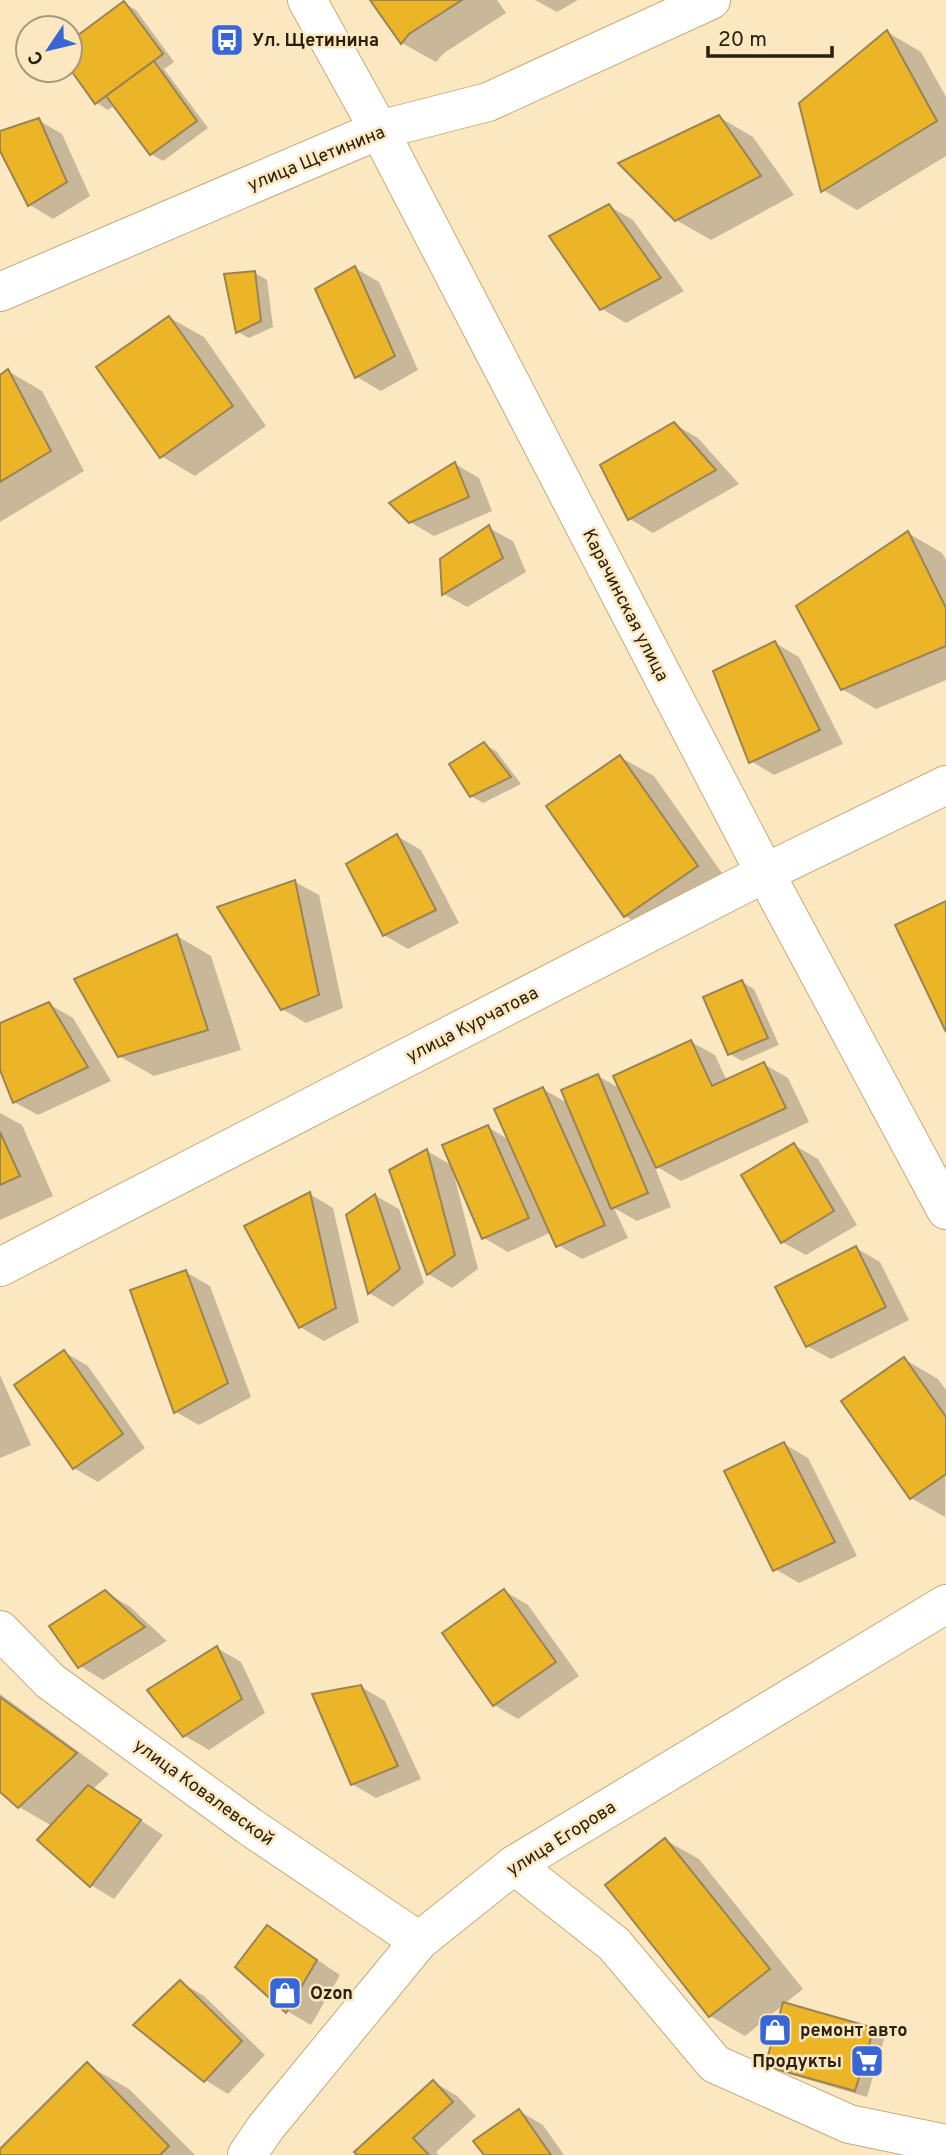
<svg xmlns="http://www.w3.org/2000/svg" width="946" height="2155" viewBox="0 0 946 2155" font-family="Overpass,sans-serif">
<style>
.shadow{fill:#0003}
.building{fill:#ecb527;stroke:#9a8455;stroke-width:2}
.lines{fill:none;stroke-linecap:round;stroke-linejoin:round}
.minor-casing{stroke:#c4ac7d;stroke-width:40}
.tertiary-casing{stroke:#c4ac7d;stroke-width:40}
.minor{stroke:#fff;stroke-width:38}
.tertiary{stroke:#fff;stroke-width:38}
.labels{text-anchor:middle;stroke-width:5;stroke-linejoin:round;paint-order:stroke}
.poi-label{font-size:18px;font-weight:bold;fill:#2a210e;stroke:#fbe7c0;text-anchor:start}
.street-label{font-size:18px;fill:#2a210e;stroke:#fbe7c0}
</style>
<rect width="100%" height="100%" fill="#fbe7c0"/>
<g class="shadow">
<polygon points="372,0 497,0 506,13 444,53 436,62 402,43"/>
<polygon points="535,0 578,0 557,12"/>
<polygon points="124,3 136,10 174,62 164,69 208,128 163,161 151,154 115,105 108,110 97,103 70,66 70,43"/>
<polygon points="887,32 921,52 946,97 946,156 857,210 823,190"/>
<polygon points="719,117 753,137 794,195 711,240 676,220"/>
<polygon points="38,120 62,134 90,196 53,219 30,205 0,148 0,133"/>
<polygon points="609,206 633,220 684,291 626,323 602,309"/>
<polygon points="355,268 379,282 418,370 381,391 357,377"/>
<polygon points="255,273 267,280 273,327 249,338 238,332"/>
<polygon points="170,318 204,337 266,426 195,476 161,456"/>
<polygon points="8,371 42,391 84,471 0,522 0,377"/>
<polygon points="674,424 698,438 739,484 653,533 630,519"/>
<polygon points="455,464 479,478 492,511 434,536 410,522"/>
<polygon points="489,528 513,541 526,572 467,607 444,594"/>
<polygon points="908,533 942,553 946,560 946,680 876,709 842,689"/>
<polygon points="775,643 799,657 843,744 774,775 751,761"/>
<polygon points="484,744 496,751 521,784 483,803 471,796"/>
<polygon points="620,757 654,776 731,886 660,935 625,916"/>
<polygon points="397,836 421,850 459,923 408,949 384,935"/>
<polygon points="295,882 319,895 343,1008 306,1023 282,1009"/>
<polygon points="177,936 211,956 241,1050 154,1076 119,1056"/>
<polygon points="742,982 754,989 779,1045 742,1061 730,1054"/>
<polygon points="49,1004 73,1018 111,1081 38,1115 14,1102 0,1066 0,1025"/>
<polygon points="691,1042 715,1055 727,1081 764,1064 788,1078 809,1122 681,1181 654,1165 671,1207 637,1221 614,1208 628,1238 582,1259 558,1245 552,1232 508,1252 484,1238 455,1170 453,1171 478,1269 452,1288 428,1274 427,1151 453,1166 488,1127 511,1141 543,1089 569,1104 598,1076 621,1089"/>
<polygon points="0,1113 22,1125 53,1196 0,1220"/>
<polygon points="794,1145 818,1159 857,1225 806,1255 782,1242"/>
<polygon points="310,1194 333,1208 359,1322 324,1341 300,1327"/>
<polygon points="376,1196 399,1209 424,1283 393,1307 369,1293 348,1215"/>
<polygon points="856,1248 880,1262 909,1320 831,1359 807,1346"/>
<polygon points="186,1272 210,1286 251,1397 199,1425 176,1412"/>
<polygon points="64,1352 88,1366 145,1448 98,1482 74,1468"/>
<polygon points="904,1359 938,1379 946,1390 945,1517 911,1498"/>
<polygon points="0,1375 31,1445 0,1458"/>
<polygon points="784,1444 808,1458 857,1556 799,1583 775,1569"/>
<polygon points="504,1591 528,1605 579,1676 518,1719 494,1705"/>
<polygon points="105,1592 129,1606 167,1641 103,1680 80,1666"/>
<polygon points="217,1648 241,1662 265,1713 209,1750 185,1736"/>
<polygon points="361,1687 385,1701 421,1779 376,1798 352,1784"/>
<polygon points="0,1694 109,1774 93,1789 163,1835 114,1899 91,1885 52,1826 19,1807 0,1789"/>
<polygon points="665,1840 699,1859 803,1989 745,2036 710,2016"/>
<polygon points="268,1927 340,1975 311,2025 287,2011 238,1967"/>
<polygon points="180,1982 204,1996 265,2055 228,2094 205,2080"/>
<polygon points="873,2029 885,2036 867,2097 779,2071 767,2065"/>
<polygon points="87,2065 129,2089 195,2155 0,2155 0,2152"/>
<polygon points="434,2082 457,2096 476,2116 436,2152 439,2155 359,2155"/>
<polygon points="519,2111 543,2125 564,2155 486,2155"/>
</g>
<g class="building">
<polygon points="370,0 462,0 409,34 401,44"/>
<polygon points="124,1 163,54 95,104 70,69 70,41"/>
<polygon points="887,30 937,121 821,192 799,103"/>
<polygon points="154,61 197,121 150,155 106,96"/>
<polygon points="719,115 761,176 675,221 618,163"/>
<polygon points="39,118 67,182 28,206 0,151 0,131"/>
<polygon points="609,204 661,278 600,310 549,236"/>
<polygon points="355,266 395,356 355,378 315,289"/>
<polygon points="255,271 261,321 236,333 224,274"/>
<polygon points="169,316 233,406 160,458 96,367"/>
<polygon points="8,369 51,451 0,482 0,375"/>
<polygon points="674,422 716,470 628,520 600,465"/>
<polygon points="455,462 469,497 409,523 389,503"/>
<polygon points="489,525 503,558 442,595 440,559"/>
<polygon points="908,531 946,608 946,646 841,690 796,606"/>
<polygon points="775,641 820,730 749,763 713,671"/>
<polygon points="484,742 511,777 470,797 449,764"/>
<polygon points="620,755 698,866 624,917 546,806"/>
<polygon points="397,834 436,910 383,936 346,864"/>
<polygon points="295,880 319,995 281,1010 217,907"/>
<polygon points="946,901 946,1032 895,925"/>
<polygon points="177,934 208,1030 118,1057 74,979"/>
<polygon points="742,980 768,1038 728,1055 703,997"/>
<polygon points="49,1002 88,1067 13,1103 0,1070 0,1023"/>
<polygon points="691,1040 712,1086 764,1062 786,1108 656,1168 613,1076"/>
<polygon points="598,1074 648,1193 611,1209 561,1090"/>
<polygon points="543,1087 605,1225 556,1247 494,1109"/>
<polygon points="488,1125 529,1218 482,1239 442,1145"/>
<polygon points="0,1132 20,1176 0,1185"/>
<polygon points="794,1143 834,1211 781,1243 741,1175"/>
<polygon points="427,1149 455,1255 427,1275 389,1170"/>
<polygon points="310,1192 336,1308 299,1328 244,1226"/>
<polygon points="375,1194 400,1269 368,1294 346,1215"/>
<polygon points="856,1246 886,1307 806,1347 775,1287"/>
<polygon points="186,1270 228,1383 174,1413 130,1290"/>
<polygon points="64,1350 123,1434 73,1469 14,1385"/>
<polygon points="904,1357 946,1417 946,1474 910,1499 841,1401"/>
<polygon points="784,1442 835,1542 773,1571 724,1471"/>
<polygon points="504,1589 556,1662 493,1706 442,1633"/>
<polygon points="105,1590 145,1627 78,1668 49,1626"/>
<polygon points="217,1646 242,1699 183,1737 147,1690"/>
<polygon points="361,1685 398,1766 351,1785 312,1694"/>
<polygon points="0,1697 77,1753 18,1808 0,1792"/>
<polygon points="88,1785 141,1820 90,1887 37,1840"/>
<polygon points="665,1838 770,1969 709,2017 605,1885"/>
<polygon points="267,1925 317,1960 286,2013 235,1967"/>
<polygon points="180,1980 242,2041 204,2082 133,2025"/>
<polygon points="783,2002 874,2028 855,2091 765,2066"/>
<polygon points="87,2062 169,2146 160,2155 0,2155 0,2149"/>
<polygon points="433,2080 453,2102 413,2138 429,2155 357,2155 354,2152"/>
<polygon points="519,2109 551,2155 484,2155 473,2141"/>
</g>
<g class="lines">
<defs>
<g id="minor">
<polyline points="0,292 379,130 488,102 711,0"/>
<polyline points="0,1267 765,873 946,785"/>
<polyline points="0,1630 50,1681 249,1826 419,1941"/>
<polyline points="514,1865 614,1944 715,2064 849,2124 946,2144"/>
<polyline points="247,2155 266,2127 419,1941 514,1865 946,1604"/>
</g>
<polyline id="tertiary" points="307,0 379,130 765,873 946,1210"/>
</defs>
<use href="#minor" class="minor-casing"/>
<use href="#tertiary" class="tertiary-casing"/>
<use href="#minor" class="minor"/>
<use href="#tertiary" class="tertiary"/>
</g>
<defs>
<symbol id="bus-square" viewBox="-11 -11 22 22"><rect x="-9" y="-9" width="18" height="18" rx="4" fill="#3866d6" stroke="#fbe7c0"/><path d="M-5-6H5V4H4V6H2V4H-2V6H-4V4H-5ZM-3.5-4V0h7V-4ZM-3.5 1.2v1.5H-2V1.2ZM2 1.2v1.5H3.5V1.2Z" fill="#fff"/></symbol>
<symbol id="shop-square" viewBox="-11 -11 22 22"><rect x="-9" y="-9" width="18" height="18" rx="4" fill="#3866d6" stroke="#fbe7c0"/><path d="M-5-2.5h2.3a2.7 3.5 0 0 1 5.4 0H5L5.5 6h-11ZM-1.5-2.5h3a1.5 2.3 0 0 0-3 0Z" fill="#fff"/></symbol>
<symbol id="supermarket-square" viewBox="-11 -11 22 22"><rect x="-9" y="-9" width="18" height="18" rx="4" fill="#3866d6" stroke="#fbe7c0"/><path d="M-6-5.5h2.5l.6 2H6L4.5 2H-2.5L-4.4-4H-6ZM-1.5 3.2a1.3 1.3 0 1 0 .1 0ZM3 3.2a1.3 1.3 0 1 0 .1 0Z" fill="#fff"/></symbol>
</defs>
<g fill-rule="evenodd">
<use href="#bus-square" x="208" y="21" width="38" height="38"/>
<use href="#shop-square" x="266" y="1974" width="38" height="38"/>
<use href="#shop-square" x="756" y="2011" width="38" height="38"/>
<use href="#supermarket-square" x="848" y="2042" width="38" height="38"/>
</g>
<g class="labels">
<g class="poi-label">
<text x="252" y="46">Ул. Щетинина</text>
<text x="310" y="1999">Ozon</text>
<text x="800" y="2036">ремонт авто</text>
<text x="842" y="2067" text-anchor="end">Продукты</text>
</g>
<g class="street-label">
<text transform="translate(316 158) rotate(-22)" y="6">улица Щетинина</text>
<text transform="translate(626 605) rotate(63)" y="6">Карачинская улица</text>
<text transform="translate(472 1024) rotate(-27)" y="6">улица Курчатова</text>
<text transform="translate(204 1792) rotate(36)" y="6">улица Ковалевской</text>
<text transform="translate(561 1838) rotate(-32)" y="6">улица Егорова</text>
</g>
</g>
<g transform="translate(49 49) rotate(235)"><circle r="33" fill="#fbe7c0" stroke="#a79879" stroke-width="2"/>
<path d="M0-5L12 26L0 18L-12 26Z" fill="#3866d6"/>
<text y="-10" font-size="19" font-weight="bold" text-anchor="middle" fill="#2a210e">С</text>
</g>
<path d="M708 46v10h124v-10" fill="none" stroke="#2a210e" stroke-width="3.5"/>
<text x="718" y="46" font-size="21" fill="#2a210e" stroke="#fbe7c0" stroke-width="5" paint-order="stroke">20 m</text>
</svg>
